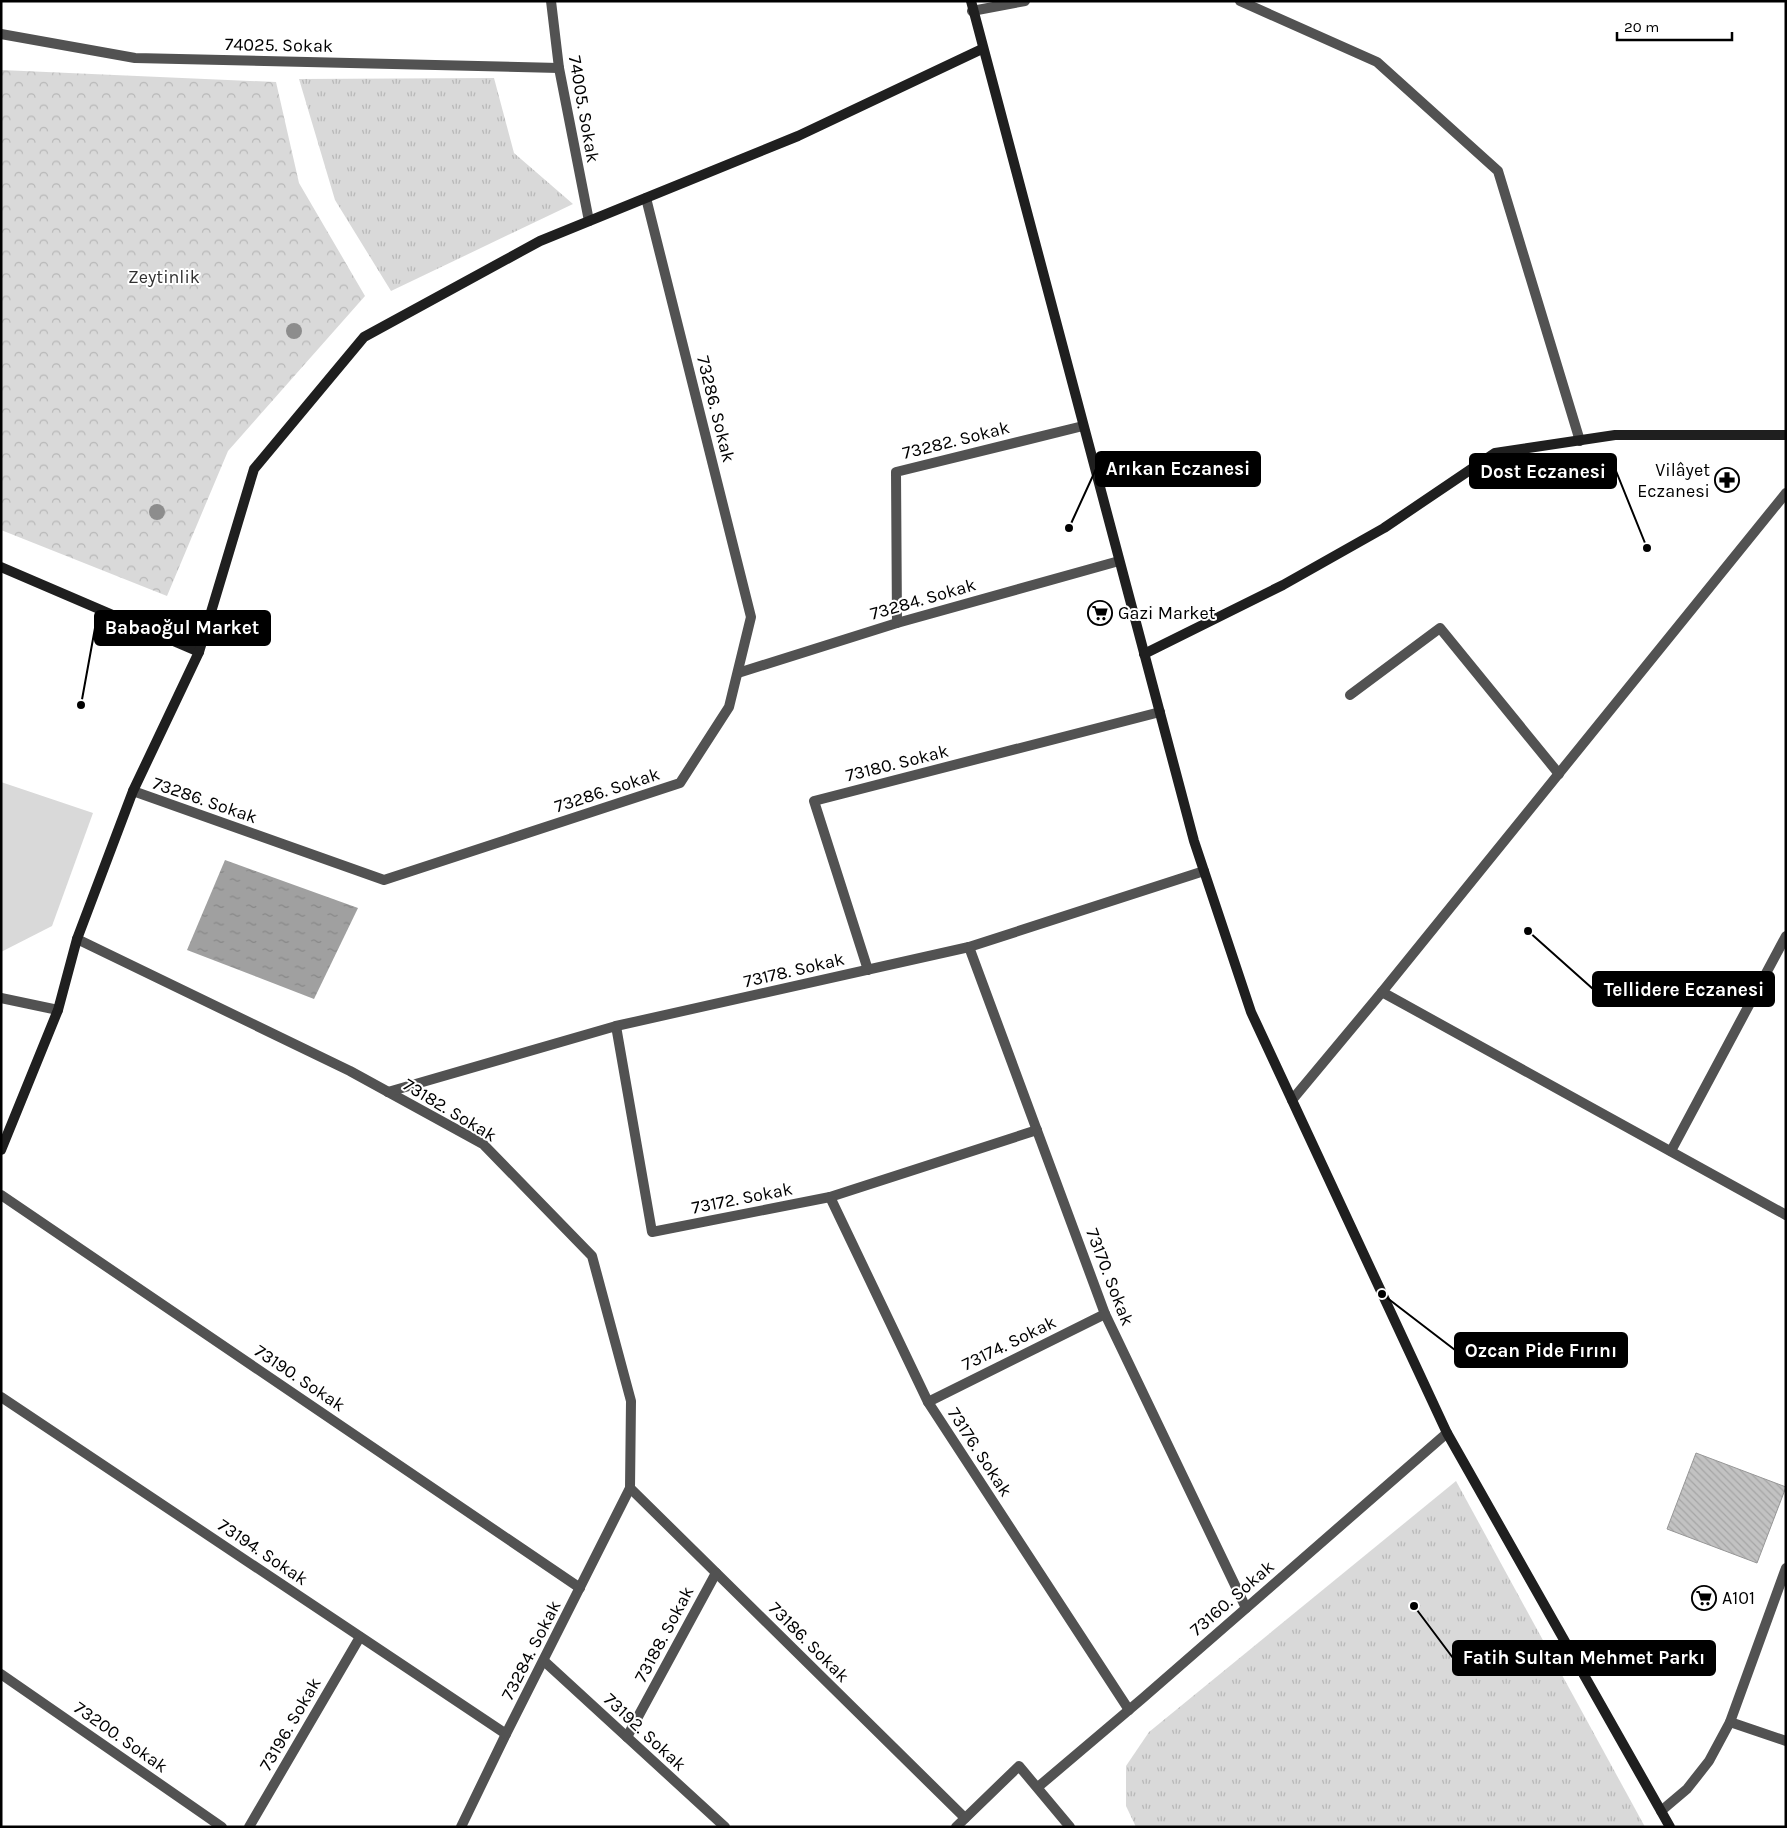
<svg xmlns="http://www.w3.org/2000/svg" width="1787" height="1828" viewBox="0 0 1787 1828" font-family="Karla,sans-serif">
<style>
.green{fill:#d9d9d9}
.forest{fill:url(#forest-crowns)}
.park{fill:url(#park-tufts)}
.water{fill:url(#water-ripples)}
.building{fill:url(#building-back-hatch);stroke:#969696}
.lines{fill:none;stroke-linecap:round;stroke-linejoin:round}
.street{stroke:#525252;stroke-width:10}
.secondary{stroke:#1f1f1f;stroke-width:10}
.tree{fill:#8d8d8d}
.labels{text-anchor:middle;stroke-width:4;stroke-linejoin:round;paint-order:stroke}
.street-label{font-size:18px;fill:#000;stroke:#fff}
.park-label{font-size:18px;fill:#303030;stroke:#fff}
.poi-label{font-size:18px;fill:#000;stroke:#fff;text-anchor:start}
.leader{fill:none;stroke:#000;stroke-width:2}
.callout-dot{fill:#000;stroke:#fff;stroke-width:2}
.callout{fill:#000;stroke:#000;stroke-width:2}
.callout-label{font-size:19px;text-anchor:middle;font-weight:bold;fill:#fff}
</style>
<defs>
<pattern id="forest-crowns" width="20" height="18" patternUnits="userSpaceOnUse" patternTransform="scale(1.25)"><rect width="20" height="18" fill="#d9d9d9"/><path d="M2 6a3 3 0 1 1 6 0M12 15a3 3 0 1 1 6 0" fill="none" stroke="#b8b8b8"/></pattern>
<pattern id="park-tufts" width="24" height="20" patternUnits="userSpaceOnUse" patternTransform="scale(1.25)"><rect width="24" height="20" fill="#d9d9d9"/><path d="M3 7l-1-3M5 7V3M7 7l1-3M15 17l-1-3M17 17v-4M19 17l1-3" fill="none" stroke="#b8b8b8"/></pattern>
<pattern id="water-ripples" width="26" height="14" patternUnits="userSpaceOnUse" patternTransform="scale(1.25)"><rect width="26" height="14" fill="#a0a0a0"/><path d="M2 4q2-2 4 0t4 0M15 11q2-2 4 0t4 0" fill="none" stroke="#888"/></pattern>
<pattern id="building-back-hatch" width="6" height="6" patternUnits="userSpaceOnUse" patternTransform="scale(1.25)"><rect width="6" height="6" fill="#c2c2c2"/><path d="M-1 5l2 2M0 0l6 6M5-1l2 2" fill="none" stroke="#a5a5a5"/></pattern>
</defs>
<rect width="100%" height="100%" fill="#fff"/>
<polygon class="green" points="1,782 93,813 52,926 1,952"/>
<polygon class="forest" points="1,70 276,82 299,183 365,296 228,451 167,596 1,530"/>
<g class="park">
<polygon points="494,78 514,153 573,204 391,291 335,200 299,79"/>
<polygon points="1456,1481 1645,1827 1136,1827 1126,1806 1126,1766 1149,1732"/>
</g>
<polygon class="water" points="225,860 358,908 314,999 187,950"/>
<polygon class="building" points="1696,1453 1786,1487 1757,1563 1667,1529"/>
<g class="lines">
<g class="street">
<polyline points="551,1 559,68 589,221"/>
<polyline points="1240,1 1377,62 1498,171 1580,441"/>
<polyline points="972,11 1025,1"/>
<polyline points="1,34 135,58 559,68"/>
<polyline points="897,623 896,472 1083,426"/>
<polyline points="738,673 897,623 1119,561"/>
<polyline points="1350,695 1440,628 1559,774"/>
<polyline points="133,791 384,880 680,783 729,707 751,617 646,198"/>
<polyline points="77,939 350,1071 483,1144 592,1256 631,1401 630,1488 506,1734 461,1827"/>
<polyline points="969,947 1105,1314 1246,1608"/>
<polyline points="868,970 814,801 1160,712"/>
<polyline points="1382,992 1786,1215"/>
<polyline points="1,998 58,1010"/>
<polyline points="616,1026 652,1232 830,1197 1037,1130"/>
<polyline points="388,1092 616,1026 969,947 1204,871"/>
<polyline points="1292,1100 1382,992 1786,493"/>
<polyline points="1671,1151 1786,936"/>
<polyline points="1,1195 580,1588"/>
<polyline points="830,1197 928,1402 1129,1710"/>
<polyline points="1,1397 506,1734"/>
<polyline points="928,1402 1105,1314"/>
<polyline points="630,1488 965,1818"/>
<polyline points="544,1661 725,1827"/>
<polyline points="1,1674 222,1827"/>
<polyline points="1730,1722 1786,1741"/>
<polyline points="627,1737 716,1573"/>
<polyline points="1038,1787 1143,1698 1447,1433"/>
<polyline points="1661,1811 1687,1789 1709,1761 1730,1722 1786,1568"/>
<polyline points="249,1827 360,1637"/>
<polyline points="956,1827 1019,1766 1070,1827"/>
</g>
<g class="secondary">
<polyline points="971,1 1194,841 1251,1012 1447,1433 1670,1827"/>
<polyline points="1,567 199,652"/>
<polyline points="1144,654 1283,585 1384,528 1495,453 1615,435 1786,435"/>
<polyline points="1,1150 58,1010 77,939 133,791 199,652 254,469 364,337 540,241 798,136 982,49"/>
</g>
</g>
<g class="tree">
<circle cx="294" cy="331" r="8"/>
<circle cx="157" cy="512" r="8"/>
</g>
<defs>
<symbol id="pharmacy-ring" viewBox="-11 -11 22 22"><circle r="9.5" fill="#fff" stroke="#000" stroke-width="1.5"/><path d="M-2-6h4v4h4v4h-4v4h-4v-4h-4v-4h4Z" fill="#000"/></symbol>
<symbol id="supermarket-ring" viewBox="-11 -11 22 22"><circle r="9.5" fill="#fff" stroke="#000" stroke-width="1.5"/><path d="M-6-5.5h2.5l.6 2H6L4.5 2H-2.5L-4.4-4H-6ZM-1.5 3.2a1.3 1.3 0 1 0 .1 0ZM3 3.2a1.3 1.3 0 1 0 .1 0Z" fill="#000"/></symbol>
</defs>
<g fill-rule="evenodd">
<use href="#pharmacy-ring" x="1713" y="466" width="28" height="28"/>
<use href="#supermarket-ring" x="1086" y="599" width="28" height="28"/>
<use href="#supermarket-ring" x="1690" y="1584" width="28" height="28"/>
</g>
<g class="labels">
<g class="street-label">
<text transform="translate(279 45) rotate(1)" y="6">74025. Sokak</text>
<text transform="translate(584 109) rotate(80)" y="6">74005. Sokak</text>
<text transform="translate(716 409) rotate(76)" y="6">73286. Sokak</text>
<text transform="translate(956 440) rotate(-14)" y="6">73282. Sokak</text>
<text transform="translate(923 599) rotate(-16)" y="6">73284. Sokak</text>
<text transform="translate(897 763) rotate(-14)" y="6">73180. Sokak</text>
<text transform="translate(607 790) rotate(-18)" y="6">73286. Sokak</text>
<text transform="translate(205 800) rotate(19)" y="6">73286. Sokak</text>
<text transform="translate(794 970) rotate(-13)" y="6">73178. Sokak</text>
<text transform="translate(450 1110) rotate(31)" y="6">73182. Sokak</text>
<text transform="translate(742 1198) rotate(-11)" y="6">73172. Sokak</text>
<text transform="translate(1110 1277) rotate(69)" y="6">73170. Sokak</text>
<text transform="translate(1009 1343) rotate(-26)" y="6">73174. Sokak</text>
<text transform="translate(300 1378) rotate(34)" y="6">73190. Sokak</text>
<text transform="translate(980 1452) rotate(57)" y="6">73176. Sokak</text>
<text transform="translate(263 1552) rotate(34)" y="6">73194. Sokak</text>
<text transform="translate(1232 1598) rotate(-41)" y="6">73160. Sokak</text>
<text transform="translate(664 1634) rotate(-62)" y="6">73188. Sokak</text>
<text transform="translate(809 1642) rotate(45)" y="6">73186. Sokak</text>
<text transform="translate(531 1650) rotate(-63)" y="6">73284. Sokak</text>
<text transform="translate(290 1724) rotate(-60)" y="6">73196. Sokak</text>
<text transform="translate(645 1732) rotate(43)" y="6">73192. Sokak</text>
<text transform="translate(121 1737) rotate(35)" y="6">73200. Sokak</text>
</g>
<g class="park-label">
<text x="164" y="283">Zeytinlik</text>
</g>
<g class="poi-label">
<text x="1710" y="476" text-anchor="end">Vilâyet<tspan x="1710" dy="21">Eczanesi</tspan></text>
<text x="1118" y="619">Gazi Market</text>
<text x="1722" y="1604">A101</text>
</g>
</g>
<path class="leader" d="M1069 528L1096 469M1647 548L1616 471M81 705L95 628M1528 931L1593 989M1382 1294L1455 1350M1414 1606L1453 1658"/>
<g class="callout-dot">
<circle cx="1069" cy="528" r="5"/>
<circle cx="1647" cy="548" r="5"/>
<circle cx="81" cy="705" r="5"/>
<circle cx="1528" cy="931" r="5"/>
<circle cx="1382" cy="1294" r="5"/>
<circle cx="1414" cy="1606" r="5"/>
</g>
<g class="callout">
<rect x="1096" y="452" width="164" height="34" rx="5"/>
<rect x="1470" y="454" width="146" height="34" rx="5"/>
<rect x="95" y="611" width="175" height="34" rx="5"/>
<rect x="1593" y="972" width="181" height="34" rx="5"/>
<rect x="1455" y="1333" width="172" height="34" rx="5"/>
<rect x="1453" y="1641" width="262" height="34" rx="5"/>
</g>
<g class="callout-label">
<text x="1178" y="475">Arıkan Eczanesi</text>
<text x="1543" y="478">Dost Eczanesi</text>
<text x="182" y="634">Babaoğul Market</text>
<text x="1684" y="996">Tellidere Eczanesi</text>
<text x="1541" y="1357">Ozcan Pide Fırını</text>
<text x="1584" y="1664">Fatih Sultan Mehmet Parkı</text>
</g>
<rect width="1787" height="1828" fill="none" stroke="#000000" stroke-width="5"/>
<path d="M1617 32v8h115v-8" fill="none" stroke="#000000" stroke-width="2.5"/>
<text x="1624" y="32" font-size="15" fill="#000000" stroke="#ffffff" stroke-width="4" paint-order="stroke">20 m</text>
</svg>
